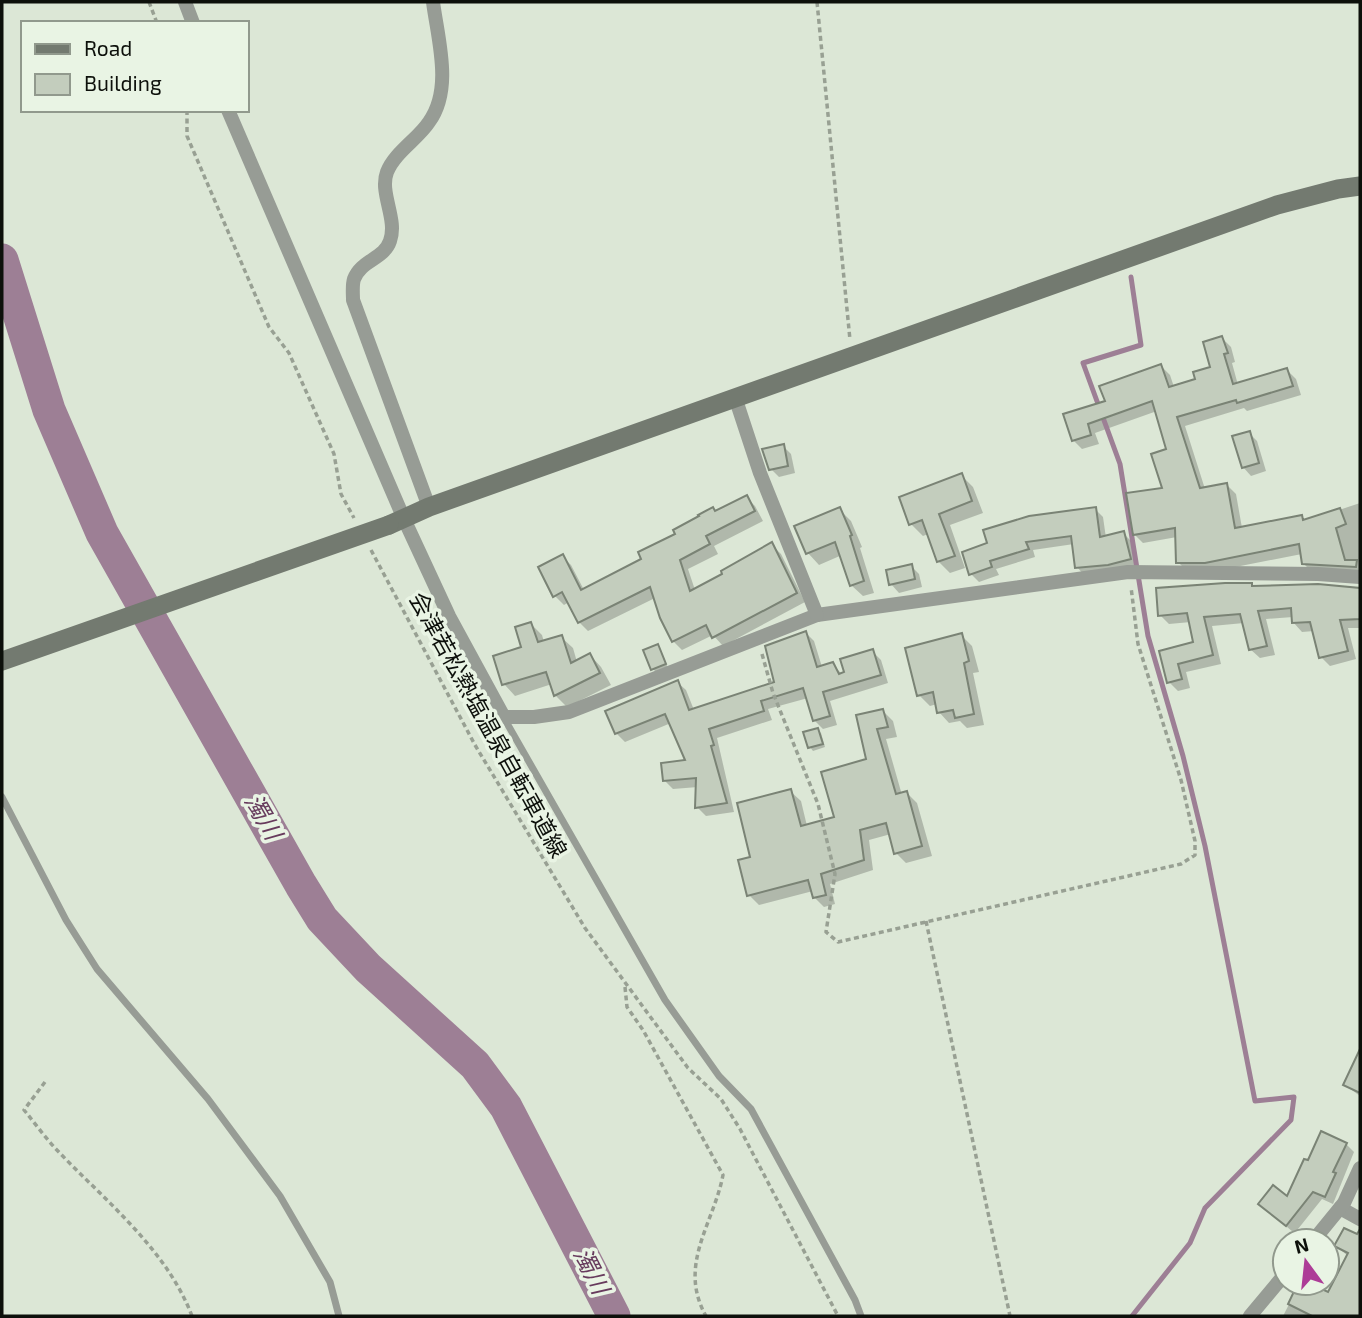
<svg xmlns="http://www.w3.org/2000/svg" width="1362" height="1318" viewBox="0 0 1362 1318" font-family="'Exo 2','Noto Sans JP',sans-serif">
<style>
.shadow{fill:#0003}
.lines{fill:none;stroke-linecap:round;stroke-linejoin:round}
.stream{stroke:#9d7f95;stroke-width:5}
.river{stroke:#9d7f95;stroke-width:33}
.building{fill:#c3cdbd;stroke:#7a8375;stroke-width:2}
.path{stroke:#98a093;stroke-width:3.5;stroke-dasharray:5 3.5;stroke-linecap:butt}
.lane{stroke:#979c95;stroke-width:7}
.street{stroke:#979c95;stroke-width:14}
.secondary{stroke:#737a70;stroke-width:19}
.secondary-bridge{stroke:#737a70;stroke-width:19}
.labels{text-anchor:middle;stroke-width:7;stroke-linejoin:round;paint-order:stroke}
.street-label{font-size:23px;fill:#0d100b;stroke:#e9f4e4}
.water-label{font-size:24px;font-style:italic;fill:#673b5d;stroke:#e9f4e4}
</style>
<rect width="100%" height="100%" fill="#dce7d6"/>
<g class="shadow">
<polygon points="1222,338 1231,347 1235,362 1232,363 1238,385 1287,370 1296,379 1301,395 1247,411 1244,408 1185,426 1205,489 1227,485 1236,494 1242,528 1301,517 1306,521 1360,503 1360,575 1313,573 1303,563 1302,554 1215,571 1187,571 1178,562 1177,537 1143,543 1134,534 1164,489 1168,450 1157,411 1095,433 1099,444 1082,449 1073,440 1107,402 1161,366 1170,375 1174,387 1197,380 1212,368"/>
<polygon points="1249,433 1257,441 1266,471 1251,476 1243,467"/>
<polygon points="783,446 791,454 795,473 779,477 771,469"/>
<polygon points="961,475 973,487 983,513 950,525 965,568 950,573 938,561 928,534 923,536 911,524"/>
<polygon points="746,497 755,506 763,521 714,546 718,554 688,569 695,590 772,545 781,554 805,602 723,646 713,635 682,650 673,641 655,598 588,631 579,622 569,602 564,605 555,596 562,556 571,565 584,590 644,560 716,512"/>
<polygon points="839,509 851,521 862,547 860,548 874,593 863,596 851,585 842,555 819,565 808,553"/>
<polygon points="1095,509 1103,517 1106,538 1123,533 1131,541 1138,566 1084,575 1077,567 1074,544 1033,550 1035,557 996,569 999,575 979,582 971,574 964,553"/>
<polygon points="911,566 919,574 922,587 899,593 891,584"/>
<polygon points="1251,585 1254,588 1284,585 1360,588 1360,628 1348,628 1356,659 1330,666 1321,657 1314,631 1302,632 1293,622 1293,617 1266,619 1275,655 1260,658 1250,649 1244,623 1212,626 1221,664 1186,672 1190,688 1178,691 1169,682 1161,652 1195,643 1191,622 1169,624 1160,615"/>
<polygon points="531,624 542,635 544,642 561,637 573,648 577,662 590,655 601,667 611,685 567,707 556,696 552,684 515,696 504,684 523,649"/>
<polygon points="806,633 814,641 822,667 832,664 842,674 872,651 881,660 888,683 830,701 837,725 823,729 814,720 808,698 768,709 772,720 717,738 734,812 706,816 697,807 698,787 673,789 664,780 688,762 671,723 625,742 616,733 677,682 686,690 694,710 776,683"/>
<polygon points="961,635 972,646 979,672 973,673 984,725 967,728 960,721 949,723 939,712 937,704 930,706 919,695"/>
<polygon points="658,646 668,668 656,672 653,669"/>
<polygon points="883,711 893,721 897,737 886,739 902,795 907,793 917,803 932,856 906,863 896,853 891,834 869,840 873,870 830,884 835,904 824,907 814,897 813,891 759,905 749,895 753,858 790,791 801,801 807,826 836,818 869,760 858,717"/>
<polygon points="817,730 821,733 825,747 813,751 810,747"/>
<polygon points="1355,1065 1360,1067 1360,1096 1345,1085"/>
<polygon points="1346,1144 1354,1152 1333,1204 1322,1199 1298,1229 1310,1238 1308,1241 1292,1241 1289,1238 1293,1232 1260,1204 1287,1199 1309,1163"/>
<polygon points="1344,1230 1360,1238 1360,1290 1349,1282 1348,1256 1336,1246"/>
<polygon points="1300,1283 1305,1283 1360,1310 1360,1316 1283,1316"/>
</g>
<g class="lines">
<polyline class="stream" points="1131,277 1141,345 1083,363 1120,464 1148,636 1183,756 1205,846 1255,1101 1294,1097 1291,1120 1205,1208 1190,1243 1132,1316"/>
<polyline class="river" points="2,260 49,410 102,533 301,885 322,919 368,968 475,1065 506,1107 614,1316"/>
</g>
<g class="building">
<polygon points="1222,336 1228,353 1224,354 1233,384 1287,368 1293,386 1237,403 1236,400 1177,417 1200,488 1227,483 1235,528 1302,515 1303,520 1340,508 1346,524 1336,528 1345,560 1357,560 1356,567 1302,564 1299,544 1205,563 1176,563 1175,528 1133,535 1126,493 1162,488 1151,454 1166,449 1152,401 1088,424 1091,435 1072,441 1063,414 1105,401 1099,386 1161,364 1169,387 1195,379 1193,372 1210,367 1203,342"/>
<polygon points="1250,431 1259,463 1242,468 1232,436"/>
<polygon points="784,444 788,466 769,470 762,449"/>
<polygon points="962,473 972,501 939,514 955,556 937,562 922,520 909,525 899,497"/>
<polygon points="747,495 755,511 706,536 710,544 680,560 690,591 722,574 721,571 772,542 797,593 712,638 706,625 672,642 660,618 650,587 578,623 562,592 553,597 538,567 563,554 581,590 641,559 638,552 675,534 673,530 699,516 698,515 713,507 715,511"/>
<polygon points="840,507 852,535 850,536 864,581 850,586 835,542 806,554 794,526"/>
<polygon points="1096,507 1100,537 1124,531 1131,559 1108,565 1075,568 1071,536 1026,542 1029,549 990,561 992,567 969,575 962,552 987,543 983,530 1029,516"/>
<polygon points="912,564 915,579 889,585 886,570"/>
<polygon points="1225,583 1252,583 1252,586 1318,584 1360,588 1360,619 1340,620 1348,651 1319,658 1310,622 1292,623 1291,608 1258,611 1267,646 1249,650 1240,614 1204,617 1213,655 1178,664 1182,679 1167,683 1159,651 1193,642 1187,613 1158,616 1156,588"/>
<polygon points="531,622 538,642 562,635 571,663 590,653 600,673 554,696 546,672 502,685 493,656 521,647 515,627"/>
<polygon points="806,631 817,667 833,662 839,674 844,672 840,659 873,649 881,675 823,692 830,716 813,721 803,688 761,701 764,711 709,729 714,745 711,746 727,803 695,808 696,778 663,781 661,763 685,760 665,714 615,734 605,711 678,680 689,710 774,682 765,646"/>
<polygon points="962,633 969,661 964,663 974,714 955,718 953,710 937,713 933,692 917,696 905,648"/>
<polygon points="658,644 666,664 651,670 643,650"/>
<polygon points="883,709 888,727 877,729 896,794 907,791 922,846 894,854 886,823 860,830 864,860 821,874 826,895 813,898 808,880 747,896 738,860 750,857 737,803 791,789 801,826 834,817 821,772 866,759 856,715"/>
<polygon points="818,728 823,744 808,748 803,732"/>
<polygon points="1360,1049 1360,1093 1343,1085"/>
<polygon points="1321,1131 1347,1143 1333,1172 1336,1173 1325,1197 1313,1192 1286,1226 1258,1204 1273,1185 1287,1196 1304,1159 1308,1160"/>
<polygon points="1344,1228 1357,1234 1360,1229 1360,1316 1312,1316 1288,1304 1298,1283 1309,1283 1328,1292 1348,1253 1334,1246"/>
</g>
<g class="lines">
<g class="path">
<polyline points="149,2 157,23"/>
<polyline points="817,2 850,340"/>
<polyline points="187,110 187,136 269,327 289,353 334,454 341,494 354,518"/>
<polyline points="371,550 475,745 585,928 688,1068 721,1099 740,1129 838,1316"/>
<polyline points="762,654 773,693 818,804 835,874 826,932 838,942 1181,864 1195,855 1195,841 1181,780 1138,644 1131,587"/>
<polyline points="926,921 1010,1316"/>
<path d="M625,987L627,1007L643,1030L723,1175C714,1223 677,1265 706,1316"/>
<path d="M45,1082L24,1110C34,1122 44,1136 55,1148C104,1200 166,1248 192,1316"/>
</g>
<g class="lane">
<polyline points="504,718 665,1000 719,1076 751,1109 855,1300 861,1316"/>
<polyline points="2,797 66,920 97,969 208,1099 280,1196 330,1282 339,1316"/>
</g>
<g class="street">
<polyline points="185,2 193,23"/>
<polyline points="228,110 404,519 449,616 504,717 534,717 569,712 817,615 1128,572 1318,574 1360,577"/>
<polyline points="735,397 760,473 817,615"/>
<path d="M429,507L353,300C353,294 352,285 354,279C361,260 384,259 390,241C398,219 379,193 387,172C395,152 418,139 429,122C453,89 438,40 433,2"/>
<polyline points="1340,1208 1360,1219"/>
<polyline points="1313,1241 1344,1203 1360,1168"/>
<polyline points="1250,1316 1285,1274"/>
</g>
<polyline class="secondary" points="389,525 429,507 1277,205 1338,189 1360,186"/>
<polyline class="secondary-bridge" points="2,661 389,525"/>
</g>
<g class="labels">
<g class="street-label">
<text transform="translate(488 725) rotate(61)" y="8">会津若松熱塩温泉自転車道線</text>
</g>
<g class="water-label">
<text transform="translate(263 817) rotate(60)" y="8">濁川</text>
<text transform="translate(591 1271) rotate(63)" y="8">濁川</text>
</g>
</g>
<rect width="1362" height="1318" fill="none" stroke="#0d100b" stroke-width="7"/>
<rect x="21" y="21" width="228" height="91" fill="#e9f4e4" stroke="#91998d" stroke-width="2"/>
<rect x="35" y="44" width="35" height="10" fill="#737a70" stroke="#91998d" stroke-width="2"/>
<text x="84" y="56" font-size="21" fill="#0d100b">Road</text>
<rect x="35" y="74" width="35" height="21" fill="#c3cdbd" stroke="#91998d" stroke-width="2"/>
<text x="84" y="91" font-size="21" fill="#0d100b">Building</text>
<g transform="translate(1306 1262) rotate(345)"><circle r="33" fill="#e9f4e4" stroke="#91998d" stroke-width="2"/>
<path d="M0-5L12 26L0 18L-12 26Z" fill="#ad3c97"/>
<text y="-10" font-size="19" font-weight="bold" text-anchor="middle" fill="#0d100b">N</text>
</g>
</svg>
